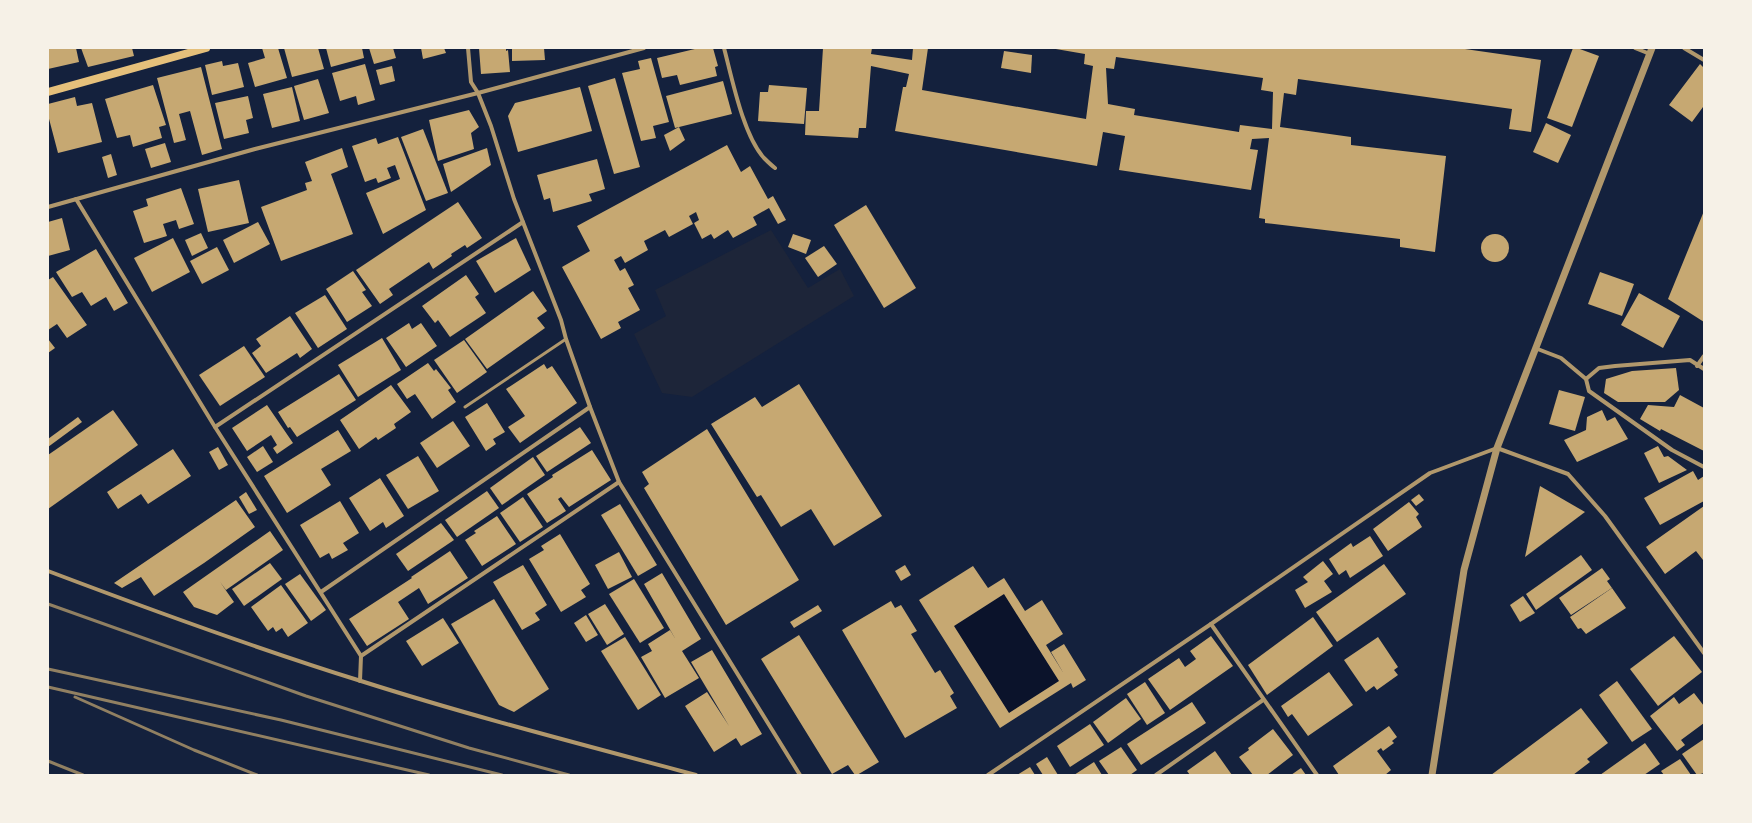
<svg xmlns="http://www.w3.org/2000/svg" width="1752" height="823" viewBox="0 0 1752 823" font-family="'Exo 2',sans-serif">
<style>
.green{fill:#1d2539}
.water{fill:#0b132b}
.building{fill:#c6a872;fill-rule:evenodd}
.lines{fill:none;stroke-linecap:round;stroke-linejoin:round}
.service{stroke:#b1986c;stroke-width:3}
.minor{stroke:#b1986c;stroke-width:4}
.tertiary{stroke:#b1986c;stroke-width:7}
.secondary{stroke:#e5c07b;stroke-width:8}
.rail{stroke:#918062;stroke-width:3}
</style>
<rect width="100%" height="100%" fill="#14213d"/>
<polygon class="green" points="771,230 808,288 840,269 854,296 692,397 662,393 634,334 666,316 655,290"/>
<polygon class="water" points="1004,594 1059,681 1009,713 954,626"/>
<g class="building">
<polygon points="48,48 76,48 79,62 48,69"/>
<polygon points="81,48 132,48 134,56 88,67"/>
<polygon points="262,48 278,48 287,78 255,87 248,63 265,58"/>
<polygon points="284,48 318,48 324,69 292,77"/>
<polygon points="326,48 362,48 364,58 331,67"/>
<polygon points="369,48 393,48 396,58 374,64"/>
<polygon points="421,48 444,48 446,53 423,59"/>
<polygon points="479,48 506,48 506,51 508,50 510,72 481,74"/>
<polygon points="512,48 544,48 545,60 512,61"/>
<polygon points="699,48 713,48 718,66 715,67 717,76 680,85 677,75 662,78 657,58"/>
<path d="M823,48H872L871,54L912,60L913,48H928L922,90L1086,119L1093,66L1084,64L1085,54L1050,48H1458L1541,60L1531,132L1509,129L1512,109L1298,79L1296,95L1284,93L1280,127L1351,137V145L1446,156L1435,252L1400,247V239L1265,223V219L1259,218L1269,138L1252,139L1250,149L1258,150L1251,190L1119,170L1125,136L1103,132L1097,166L895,131L903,87H906L909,74L871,66L866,128H859L858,138L805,135L806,111H819ZM1116,57L1263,78L1261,90L1273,92L1272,129L1240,125L1239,132L1134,115L1135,109L1108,104L1106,68L1114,69Z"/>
<polygon points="1573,48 1577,48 1599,56 1572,127 1547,118"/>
<polygon points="1004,51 1032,55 1031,73 1001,68"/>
<polygon points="651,58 669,122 653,126 656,138 641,141 622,73 640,69 638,61"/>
<polygon points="222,61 223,66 238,63 244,87 212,95 205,65"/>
<polygon points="365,64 375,100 358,105 356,96 340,101 332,73"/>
<polygon points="1700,64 1704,68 1704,108 1703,107 1692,122 1669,105"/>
<polygon points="392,66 395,81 380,85 376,70"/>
<polygon points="201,67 222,149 202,155 190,111 179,114 186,140 174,143 157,78"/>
<polygon points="615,78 640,167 614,174 588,86"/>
<polygon points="318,79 329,113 304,120 294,86"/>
<polygon points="723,81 732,114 675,128 666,96"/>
<polygon points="153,85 166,125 159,127 162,138 133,147 130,135 117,138 105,99"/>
<polygon points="769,85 807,88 804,124 758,121 760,92 768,92"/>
<polygon points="292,87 300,121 272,128 263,94"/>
<polygon points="580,87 592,131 518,152 508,116 515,103"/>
<polygon points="248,96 253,118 246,120 249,133 224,139 215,103"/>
<polygon points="75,97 77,106 92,103 102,142 58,153 48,115 48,104"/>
<polygon points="469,110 479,127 471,133 474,149 438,161 429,120"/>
<polygon points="1546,123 1571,135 1558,163 1533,152"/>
<polygon points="679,127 685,140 670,151 664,135"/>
<polygon points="423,129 448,193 426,201 401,137"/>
<polygon points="398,137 426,210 383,234 366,193 400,179 395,165 387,168 391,178 378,183 376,178 365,182 352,146 376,138 378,144"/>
<polygon points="165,143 171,162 151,168 145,149"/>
<polygon points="727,145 741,172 750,166 768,199 773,196 786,220 778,224 769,208 753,217 757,225 733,238 728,230 714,239 711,234 702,239 694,223 699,220 696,212 689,216 693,224 669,237 665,230 644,241 648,250 625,263 621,256 614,260 620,271 625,268 634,285 628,288 640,310 618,322 621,328 601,339 562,267 590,251 577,226"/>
<polygon points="342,148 348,167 331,174 353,234 281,261 261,207 307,190 305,183 312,181 305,162"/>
<polygon points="487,148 491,165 451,192 443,164"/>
<polygon points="111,154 117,175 108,178 102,157"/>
<polygon points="597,159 605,189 589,194 592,201 553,212 550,198 544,200 537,175"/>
<polygon points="239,180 249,223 208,232 198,189"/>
<polygon points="181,188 194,224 179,229 176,220 163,224 167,236 144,243 133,211 148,206 146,199"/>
<polygon points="458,202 482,238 467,248 465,245 451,254 452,256 433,269 429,262 389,289 393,295 380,304 356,270"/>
<polygon points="866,205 916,288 884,308 834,225"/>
<polygon points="1704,211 1704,322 1668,299"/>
<polygon points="62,218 70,250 48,256 48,222"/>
<polygon points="258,222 270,244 234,263 223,240"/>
<polygon points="201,233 208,248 192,256 185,240"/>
<polygon points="793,234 811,240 806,254 788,247"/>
<circle cx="1495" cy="248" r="14"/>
<polygon points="173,238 190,272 152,292 134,258"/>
<polygon points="516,238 531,270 495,293 476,261"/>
<polygon points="824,246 837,264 818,277 805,258"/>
<polygon points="217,247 229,270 202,284 190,261"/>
<polygon points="96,249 128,303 114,311 106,297 91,306 82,292 72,297 56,272"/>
<polygon points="353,271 366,290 362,292 372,306 347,322 326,289"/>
<polygon points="1600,272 1634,284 1622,316 1588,304"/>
<polygon points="466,275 479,294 475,297 486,313 450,337 438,320 435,323 422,306"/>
<polygon points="53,277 87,325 67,338 57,324 48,330 48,280"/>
<polygon points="533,291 547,311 537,318 545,328 487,369 465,339"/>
<polygon points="1639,293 1680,316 1663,348 1621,325"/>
<polygon points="325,295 347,329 318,348 295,313"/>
<polygon points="290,316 312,349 300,358 297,353 266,373 252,353 261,346 256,339"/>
<polygon points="409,323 412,329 421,323 437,346 406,367 386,338"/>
<polygon points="382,338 401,370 358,397 338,365"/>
<polygon points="48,339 55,348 48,353"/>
<polygon points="464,340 487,372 457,393 434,360"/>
<polygon points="244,346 265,377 220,406 199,375"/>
<polygon points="428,363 434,371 436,369 451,388 448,390 456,402 432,419 415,394 407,399 397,384"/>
<polygon points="544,364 547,369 552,366 577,403 520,443 508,427 525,416 506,389"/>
<polygon points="1676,368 1679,390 1665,402 1618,402 1604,393 1606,379 1632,371"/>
<polygon points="339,374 356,400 297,437 290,427 288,428 278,412"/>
<polygon points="799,384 882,516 834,546 811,509 781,527 761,495 757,497 711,424 755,397 762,407"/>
<polygon points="391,385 411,412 394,424 396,428 378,440 376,437 359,449 340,420"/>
<polygon points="1559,390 1585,397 1575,431 1549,424"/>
<polygon points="1680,395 1704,408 1704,451 1661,429 1660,431 1640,419 1648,405 1674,407"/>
<polygon points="487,403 505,432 493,439 496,444 486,451 465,417"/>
<polygon points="267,405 293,443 277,454 273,448 277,445 271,435 247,451 232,428"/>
<polygon points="113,410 138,445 48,509 48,455"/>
<polygon points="1602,410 1607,421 1615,417 1628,439 1577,462 1564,440 1586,430 1587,417"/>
<polygon points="78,417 82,422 48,447 48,439"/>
<polygon points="453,421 470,446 437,468 420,443"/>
<polygon points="580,427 591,443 547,472 536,456"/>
<polygon points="707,429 799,580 726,625 644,488 649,484 642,472"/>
<polygon points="338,430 351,451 321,469 331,485 287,513 264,476"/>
<polygon points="263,446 273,462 257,472 247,457"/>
<polygon points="1658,446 1664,457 1668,456 1687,470 1659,483 1644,453"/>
<polygon points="218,447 228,465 219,470 209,452"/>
<polygon points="173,449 191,476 148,504 141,494 118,509 107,492"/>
<polygon points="592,450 611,480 569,507 561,497 558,499 566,511 547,523 527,494 553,477 552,475"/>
<polygon points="418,456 439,491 408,509 386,475"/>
<polygon points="533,457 545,475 502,505 490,488"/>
<polygon points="1693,471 1698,480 1704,476 1704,501 1660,525 1644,498"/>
<polygon points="380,478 404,516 386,528 383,522 370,531 349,498"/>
<polygon points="1540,486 1585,512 1525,557"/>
<polygon points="487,491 499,508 457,537 445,520"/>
<polygon points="246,492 257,510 249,514 239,497"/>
<polygon points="1419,494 1424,500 1416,506 1411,500"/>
<polygon points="523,497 543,527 520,542 500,513"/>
<polygon points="236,500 255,527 204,563 154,596 141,577 122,588 114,583"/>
<polygon points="340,501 359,533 343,543 348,550 332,559 329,553 320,558 300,525"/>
<polygon points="1409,502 1419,514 1416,517 1422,527 1388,551 1373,529"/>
<polygon points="620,504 657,565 638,576 601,515"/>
<polygon points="1704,506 1704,559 1703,560 1696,551 1665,574 1646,547"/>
<polygon points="497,516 516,544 482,566 465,540 476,533 474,531"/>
<polygon points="441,523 454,540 408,571 396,554"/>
<polygon points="270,531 283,550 226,590 220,582 234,602 217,615 194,607 183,592"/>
<polygon points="560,534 590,584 581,590 586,597 561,612 529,559 544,550 541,546"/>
<polygon points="1370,536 1383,556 1350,578 1346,570 1339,575 1329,559 1351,543 1353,547"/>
<polygon points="450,551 468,578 428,604 419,588 398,602 409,619 367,646 349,619 412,578 411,577"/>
<polygon points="619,552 632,577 608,589 595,565"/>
<polygon points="1581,555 1592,570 1536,610 1526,594"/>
<polygon points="1323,561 1333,574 1324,581 1332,592 1305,608 1295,590 1308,582 1303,577"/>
<polygon points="270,563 282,579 244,606 232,589"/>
<polygon points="1384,564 1406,594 1337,642 1316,612"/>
<polygon points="523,565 547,605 535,613 540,620 522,630 493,582"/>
<polygon points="905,565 911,575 901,581 895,571"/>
<path d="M973,566L988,588L1004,578L1025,611L1042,600L1063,634L1046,645L1064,674L1051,652L1064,644L1086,680L1073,688L1071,683L1000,728L919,600ZM1004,594L1059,681L1009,713L954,626Z"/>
<polygon points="1602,568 1610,579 1607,581 1612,588 1571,615 1559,598"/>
<polygon points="662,573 701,639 682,651 699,678 665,698 641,657 652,651 648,644 670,630 676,640 644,584"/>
<polygon points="300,574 326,610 311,621 285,584"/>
<polygon points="634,579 664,628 640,643 609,594"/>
<polygon points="281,585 308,623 288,637 282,628 276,632 273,627 268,631 251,607"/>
<polygon points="1612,588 1626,608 1586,634 1581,628 1578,629 1570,617"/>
<polygon points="1523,596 1535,613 1520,622 1510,605"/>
<polygon points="494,599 549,689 514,712 499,705 451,624"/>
<polygon points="891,601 895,608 901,605 917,631 911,634 935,673 940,670 954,693 950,696 957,708 905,738 842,630"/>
<polygon points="605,604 624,634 607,645 588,614"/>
<polygon points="818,605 822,611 794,628 790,622"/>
<polygon points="586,615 598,635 586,642 574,623"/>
<polygon points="1313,617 1333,646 1267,695 1248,665"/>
<polygon points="443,618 459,643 422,666 406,641"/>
<polygon points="799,635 879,762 857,775 855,775 848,765 832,774 761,659"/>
<polygon points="1211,636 1233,666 1170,710 1148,679 1179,658 1185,667 1196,659 1190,651"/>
<polygon points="1674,636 1702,672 1658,706 1630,669"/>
<polygon points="625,637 661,695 638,710 601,651"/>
<polygon points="1378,637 1398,667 1394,670 1398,675 1377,690 1374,686 1366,692 1344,660"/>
<polygon points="712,650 762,734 741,746 736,738 714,752 685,706 707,692 729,726 691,662"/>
<polygon points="1329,672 1353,705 1308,736 1292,714 1288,717 1281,706"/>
<polygon points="1617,681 1652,729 1632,742 1599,695"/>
<polygon points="1145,682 1165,713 1147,725 1127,694"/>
<polygon points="1694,693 1704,706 1704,716 1703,717 1704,723 1681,740 1685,745 1677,751 1650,716 1674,697 1679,704"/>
<polygon points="1126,698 1141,719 1108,743 1093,722"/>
<polygon points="1192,702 1206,723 1141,765 1127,744"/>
<polygon points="1581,708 1608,743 1587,759 1590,762 1573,775 1491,775"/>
<polygon points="1090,724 1104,745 1070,767 1057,746"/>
<polygon points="1389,726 1397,737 1392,741 1394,743 1383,751 1381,748 1377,751 1391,770 1385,775 1339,775 1333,766"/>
<polygon points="1273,729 1293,755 1267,775 1253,775 1239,757 1249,750 1248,748"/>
<polygon points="1704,739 1704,773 1697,775 1682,754"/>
<polygon points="1645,743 1660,764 1644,775 1600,775"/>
<polygon points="1121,747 1137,770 1130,775 1109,775 1099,761"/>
<polygon points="1215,751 1232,775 1190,775 1187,771"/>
<polygon points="1047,757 1058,775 1043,775 1036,764"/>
<polygon points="1680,759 1691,775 1664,775 1661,771"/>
<polygon points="1094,762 1102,775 1074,775"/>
<polygon points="1030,767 1035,775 1017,775"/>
<polygon points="1301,768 1306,775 1291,775"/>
</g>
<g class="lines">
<polyline class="service" points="465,407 566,339"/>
<g class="minor">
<polyline points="468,48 471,82 478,93 491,126 514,199 561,320 566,339 590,407 619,482 800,775"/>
<path d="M724,48C732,78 743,135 764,158C767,161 771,165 775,168"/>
<polyline points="1635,48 1650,54"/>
<polyline points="1684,48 1704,60"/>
<polyline points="76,199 215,427 361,656 360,681"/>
<polyline points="48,207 255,149 478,93 644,48"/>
<polyline points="1535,348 1561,358 1586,379 1589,391 1672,450 1704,467"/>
<polyline points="1697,366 1704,356"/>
<polyline points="1586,379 1599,368 1615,366 1690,360 1704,369"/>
<polyline points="215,427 523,222"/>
<path d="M48,571C151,610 255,648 361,681C471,716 584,745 696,775"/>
<polyline points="321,592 590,407"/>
<polyline points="1211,624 1317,775"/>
<polyline points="361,656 619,482"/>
<polyline points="988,775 1211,624 1430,473 1497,448 1568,474 1605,516 1704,653"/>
<polyline points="1156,775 1263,700"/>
</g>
<polyline class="tertiary" points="1432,775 1464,570 1497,448 1652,48"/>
<polyline class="secondary" points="48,92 206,48"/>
<g class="rail">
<polyline points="48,604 306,696 469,748 569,775"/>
<polyline points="48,669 281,720 502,775"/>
<polyline points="48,687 429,775"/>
<polyline points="75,697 194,750 257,775"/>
<polyline points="48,761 83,775"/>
</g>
</g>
<rect width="1752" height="823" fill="none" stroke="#f6f1e7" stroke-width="98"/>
</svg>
